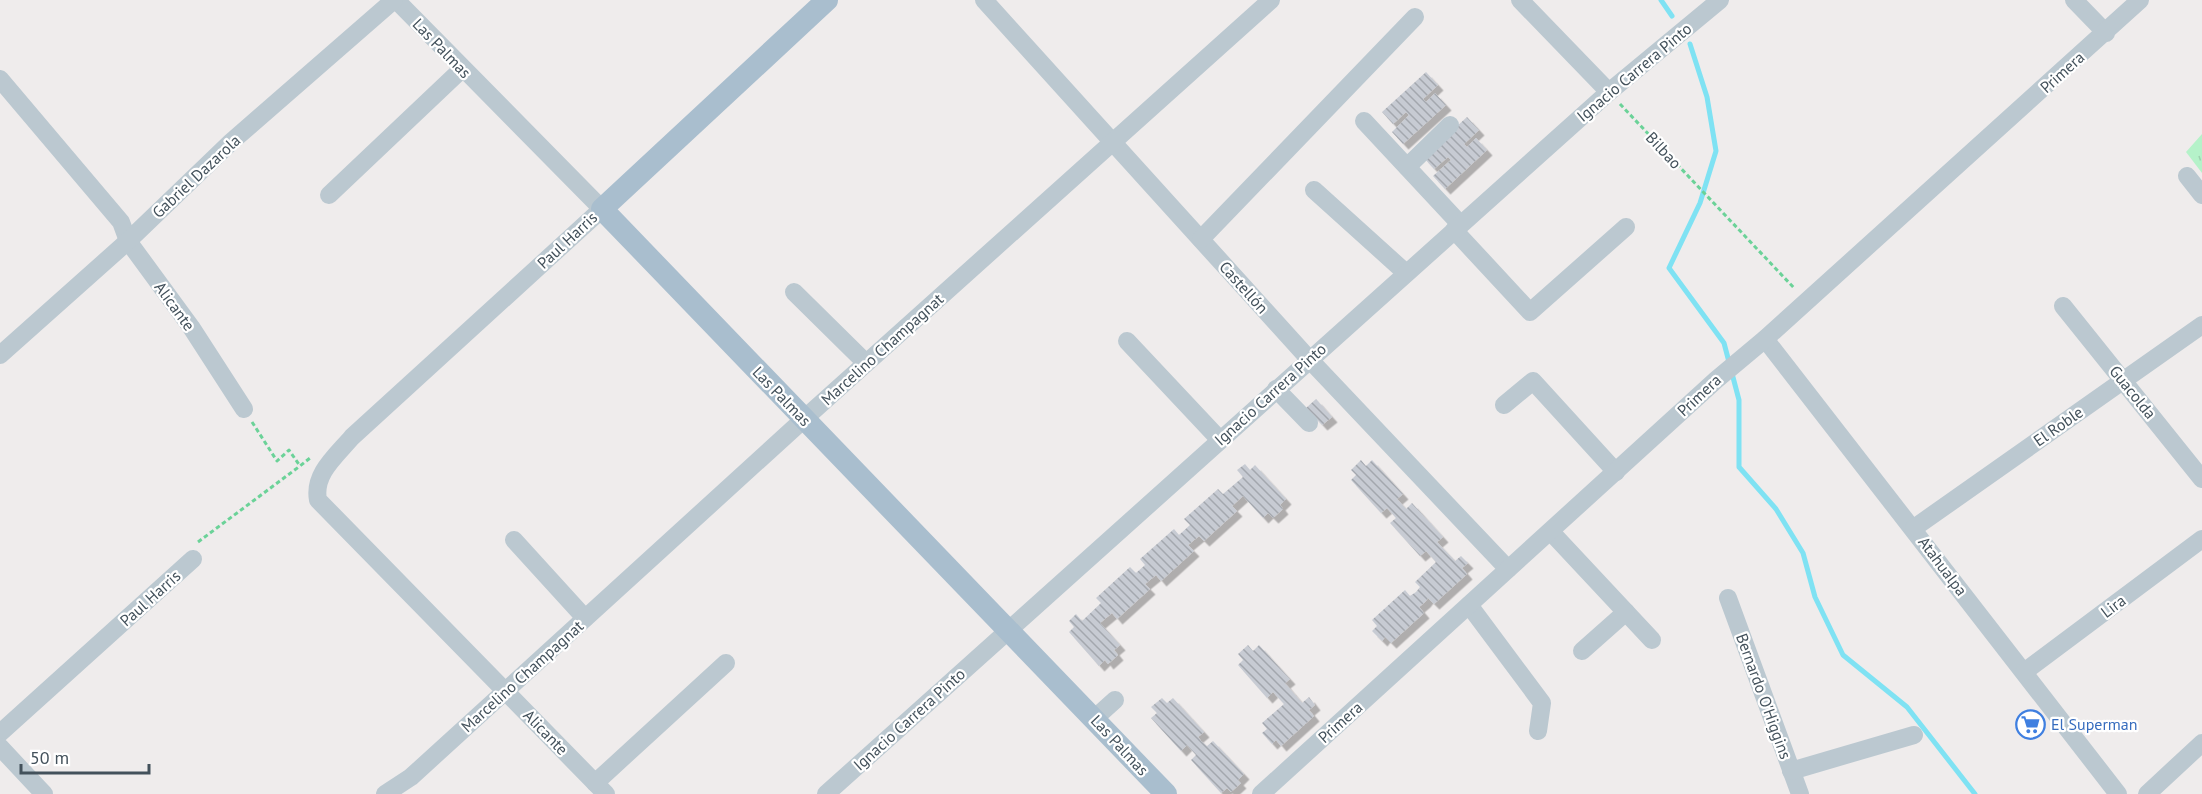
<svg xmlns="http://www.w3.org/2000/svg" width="2202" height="794" viewBox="0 0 2202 794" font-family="'PT Sans',sans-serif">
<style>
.grass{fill:url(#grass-tufts)}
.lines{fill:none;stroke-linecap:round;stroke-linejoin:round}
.stream{stroke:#7fe2f3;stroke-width:5}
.building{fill:url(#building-back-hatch);filter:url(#shadow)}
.path{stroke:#6bd298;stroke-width:3;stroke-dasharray:4.5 3;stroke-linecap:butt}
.minor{stroke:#bbc8d0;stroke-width:18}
.major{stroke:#a9bece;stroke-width:22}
.labels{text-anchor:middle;stroke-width:4.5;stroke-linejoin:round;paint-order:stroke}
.street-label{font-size:16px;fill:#43515b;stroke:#fff}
.shop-label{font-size:16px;fill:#366cbe;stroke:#fff;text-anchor:start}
</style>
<defs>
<pattern id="grass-tufts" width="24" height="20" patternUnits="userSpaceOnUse" patternTransform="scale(1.5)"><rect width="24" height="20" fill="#b5f2c9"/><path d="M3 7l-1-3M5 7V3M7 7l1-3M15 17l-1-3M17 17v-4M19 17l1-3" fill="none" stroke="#9dd1af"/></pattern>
<pattern id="building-back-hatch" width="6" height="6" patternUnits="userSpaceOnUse" patternTransform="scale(1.5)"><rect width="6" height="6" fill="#c7cbd3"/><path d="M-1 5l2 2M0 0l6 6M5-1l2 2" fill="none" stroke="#a3a7ae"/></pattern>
<filter id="shadow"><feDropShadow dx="5.5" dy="5.5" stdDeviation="0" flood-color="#0004"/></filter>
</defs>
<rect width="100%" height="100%" fill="#efecec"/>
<polygon class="grass" points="2202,134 2202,173 2186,152"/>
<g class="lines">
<g class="stream">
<polyline points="1661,0 1672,16"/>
<polyline points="1690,44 1707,97 1716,151 1700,203 1669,268 1724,343 1739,400 1739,467 1776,509 1803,553 1815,597 1843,655 1907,707 1975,794"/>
</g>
</g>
<g class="building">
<polygon points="1426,72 1438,85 1423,99 1426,102 1435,93 1446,105 1403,144 1392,132 1409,115 1406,112 1393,124 1382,112"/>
<polygon points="1467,117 1479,130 1464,144 1467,147 1476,138 1487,150 1445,189 1433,176 1451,160 1448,157 1434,169 1423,157"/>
<polygon points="1316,399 1332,417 1322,425 1306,408"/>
<polygon points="1361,460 1366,466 1372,460 1403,494 1397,499 1406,509 1412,503 1443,537 1437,542 1455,561 1461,556 1468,563 1462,568 1467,574 1434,604 1428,598 1425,602 1419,607 1424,613 1391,643 1385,637 1382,641 1372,631 1377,626 1372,620 1405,590 1410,596 1416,592 1420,587 1415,582 1436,562 1426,551 1420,556 1390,523 1396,518 1387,508 1381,513 1351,480 1356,475 1351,470"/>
<polygon points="1245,464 1250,470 1255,465 1286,499 1280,505 1283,509 1273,518 1268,513 1263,518 1243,496 1232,506 1237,511 1204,541 1199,536 1188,545 1194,551 1161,581 1156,575 1145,584 1150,589 1117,619 1112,613 1100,623 1120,645 1114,650 1118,655 1108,664 1105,660 1099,666 1069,632 1074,627 1069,621 1076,614 1082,621 1101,603 1096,598 1130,567 1136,573 1145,565 1140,559 1174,529 1179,535 1190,525 1184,519 1218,489 1223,494 1243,477 1237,470"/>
<polygon points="1248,645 1253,651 1259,645 1290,679 1285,683 1302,703 1309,697 1315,705 1309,710 1314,716 1281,746 1276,740 1272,744 1262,733 1267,729 1262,723 1284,704 1273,692 1267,698 1238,665 1243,660 1238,654"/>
<polygon points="1162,698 1167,703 1173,698 1204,732 1198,737 1201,741 1207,746 1213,741 1244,774 1238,780 1241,783 1231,792 1227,788 1221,793 1191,760 1196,755 1187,745 1181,751 1151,718 1157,713 1151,707"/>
</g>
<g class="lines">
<g class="path">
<polyline points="1620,104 1795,289"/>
<polyline points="252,422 277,461 289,450 300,466 310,458"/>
<polyline points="198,542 300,466"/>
</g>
<g class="minor">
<path d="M396,0L602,209L352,437C336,456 313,474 318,500L606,794"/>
<polyline points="984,0 1309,359 1508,569"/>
<polyline points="1520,0 1609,92"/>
<polyline points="2074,0 2106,33"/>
<polyline points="0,79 121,222 128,241 191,327 244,409"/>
<polyline points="1364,121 1460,224"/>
<polyline points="1407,167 1450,125"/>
<polyline points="2187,176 2202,195"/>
<polyline points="1314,190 1406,273"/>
<polyline points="329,195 462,69"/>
<polyline points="1454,230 1530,312 1626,227"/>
<polyline points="1201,239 1415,17"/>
<polyline points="794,292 866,363"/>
<polyline points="2063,306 2202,479"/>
<polyline points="1765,339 2118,794"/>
<polyline points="1127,341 1220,440"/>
<polyline points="0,355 128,241 231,142 394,0"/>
<polyline points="1276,389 1309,423"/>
<polyline points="1504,405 1533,381 1616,472"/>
<polyline points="1914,528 2202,325"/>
<polyline points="1551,532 1652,640"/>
<polyline points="514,540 585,618"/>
<polyline points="1728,598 1800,794"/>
<polyline points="1469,605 1542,703 1538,731"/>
<polyline points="1582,651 1626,612"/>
<polyline points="2024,672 2202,539"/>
<polyline points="1095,718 1115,700"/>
<polyline points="0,733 193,559"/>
<polyline points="0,747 44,794"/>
<polyline points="1791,771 1914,735"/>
<polyline points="595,783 726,663"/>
<polyline points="385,794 411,777 804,419 1271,0"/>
<polyline points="826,794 1609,92 1720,0"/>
<polyline points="1261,794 1716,380 1765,339 2140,0"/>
<polyline points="2147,794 2202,743"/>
</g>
<polyline class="major" points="827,0 602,209 1166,794"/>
</g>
<defs>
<symbol id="supermarket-ring" viewBox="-11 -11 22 22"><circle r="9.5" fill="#fff" stroke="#3f7fe0" stroke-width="1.5"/><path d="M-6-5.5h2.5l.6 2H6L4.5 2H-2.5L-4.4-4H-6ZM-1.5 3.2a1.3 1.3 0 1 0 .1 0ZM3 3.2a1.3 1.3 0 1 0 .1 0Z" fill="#3f7fe0"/></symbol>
</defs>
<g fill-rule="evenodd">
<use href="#supermarket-ring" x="2014" y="708" width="33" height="33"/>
</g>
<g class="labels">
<g class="street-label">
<text transform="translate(442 48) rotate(46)" y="6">Las Palmas</text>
<text transform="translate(1634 72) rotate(-40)" y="6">Ignacio Carrera Pinto</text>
<text transform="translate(2062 72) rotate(-42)" y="6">Primera</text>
<text transform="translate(1664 150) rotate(47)" y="6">Bilbao</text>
<text transform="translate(196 176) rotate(-43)" y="6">Gabriel Dazarola</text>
<text transform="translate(567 240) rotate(-43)" y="6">Paul Harris</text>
<text transform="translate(1244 287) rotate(48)" y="6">Castellón</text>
<text transform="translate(175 306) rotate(54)" y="6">Alicante</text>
<text transform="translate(882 349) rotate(-42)" y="6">Marcelino Champagnat</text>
<text transform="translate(2133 392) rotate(51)" y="6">Guacolda</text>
<text transform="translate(1270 394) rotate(-42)" y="6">Ignacio Carrera Pinto</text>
<text transform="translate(1699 395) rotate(-43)" y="6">Primera</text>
<text transform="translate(782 396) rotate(46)" y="6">Las Palmas</text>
<text transform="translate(2058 426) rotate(-35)" y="6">El Roble</text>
<text transform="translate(1943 566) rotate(53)" y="6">Atahualpa</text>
<text transform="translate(150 598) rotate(-42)" y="6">Paul Harris</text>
<text transform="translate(2113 606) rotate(-37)" y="6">Lira</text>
<text transform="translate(522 676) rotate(-42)" y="6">Marcelino Champagnat</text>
<text transform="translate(1764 696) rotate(70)" y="6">Bernardo O'Higgins</text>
<text transform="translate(909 719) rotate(-42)" y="6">Ignacio Carrera Pinto</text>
<text transform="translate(1340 722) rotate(-42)" y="6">Primera</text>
<text transform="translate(546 732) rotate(46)" y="6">Alicante</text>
<text transform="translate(1120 745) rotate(47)" y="6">Las Palmas</text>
</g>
<g class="shop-label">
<text x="2051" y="730">El Superman</text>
</g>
</g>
<path d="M21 764v9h128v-9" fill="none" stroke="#43515b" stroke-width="3"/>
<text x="30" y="764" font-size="18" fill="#43515b" stroke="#ffffff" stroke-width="4.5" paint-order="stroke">50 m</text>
</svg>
